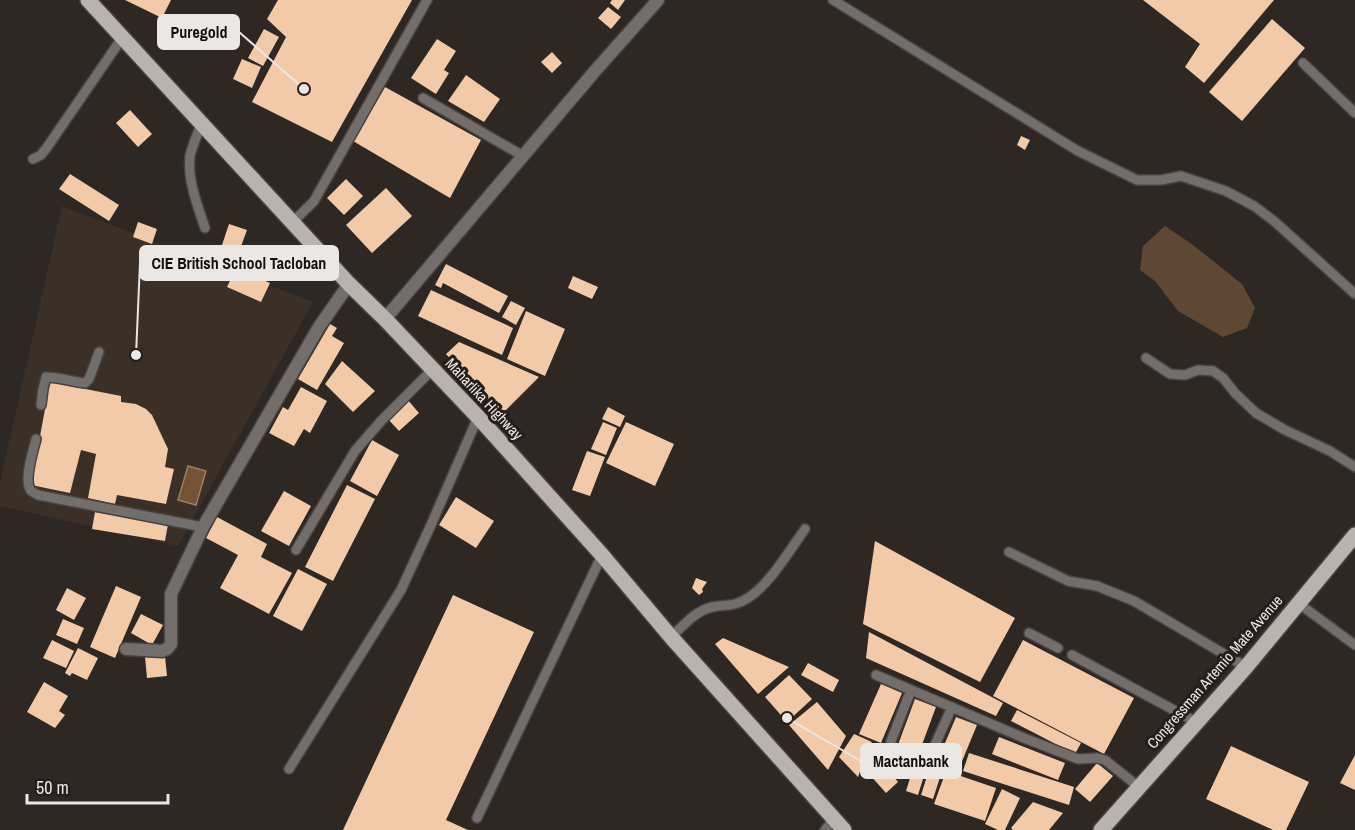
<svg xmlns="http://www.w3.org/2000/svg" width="1355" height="830" viewBox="0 0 1355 830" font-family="'Archivo Narrow',sans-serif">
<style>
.built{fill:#3a3027}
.green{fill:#5e4733}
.water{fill:#755232;stroke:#987f68;stroke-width:1.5}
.building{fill:#f3caa7}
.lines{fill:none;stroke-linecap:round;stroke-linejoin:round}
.service-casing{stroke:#48433f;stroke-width:12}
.minor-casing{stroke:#48433f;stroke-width:15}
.primary-casing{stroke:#48433f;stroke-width:18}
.service{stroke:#716e6c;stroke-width:9}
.minor{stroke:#716e6c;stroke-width:12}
.primary{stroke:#b9b3af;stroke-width:15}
.labels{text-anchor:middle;stroke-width:6;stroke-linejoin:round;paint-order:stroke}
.street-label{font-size:15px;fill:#ebe7e5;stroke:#241f1b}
.leader{fill:none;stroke:#ebe7e5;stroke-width:2}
.callout-dot{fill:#ebe7e5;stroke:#241f1b;stroke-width:2}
.callout{fill:#ebe7e5;stroke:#ebe7e5;stroke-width:2}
.callout-label{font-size:16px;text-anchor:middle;font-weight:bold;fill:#111}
</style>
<rect width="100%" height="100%" fill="#2d2824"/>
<polygon class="built" points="62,206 313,302 178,546 0,506 0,483"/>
<polygon class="green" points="1165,226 1193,245 1242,284 1255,308 1247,328 1223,337 1178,311 1155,281 1140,270 1143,246"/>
<polygon class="water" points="188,466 206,471 196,505 178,500"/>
<g class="building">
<polygon points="125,0 171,0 162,18"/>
<polygon points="278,0 412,0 332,142 252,102 286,37 267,19"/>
<polygon points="612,0 625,0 618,10 610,3"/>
<polygon points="1143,0 1274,0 1204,83 1185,67 1200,44"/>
<polygon points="608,7 621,17 611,29 598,18"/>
<polygon points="1272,19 1305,48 1242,121 1209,92"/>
<polygon points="264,29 279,37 263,66 248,58"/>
<polygon points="437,39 456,51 444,70 449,73 436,94 411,78"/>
<polygon points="552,52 562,63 552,73 541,62"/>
<polygon points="242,59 261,67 252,88 233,79"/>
<polygon points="466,75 500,99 484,122 448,101"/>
<polygon points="385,87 481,140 450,198 353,141"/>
<polygon points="130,110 152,134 138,147 116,123"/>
<polygon points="1021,136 1030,140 1025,150 1017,145"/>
<polygon points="70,174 119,205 109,221 59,189"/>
<polygon points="346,179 363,196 344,215 327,198"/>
<polygon points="386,188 412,216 372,253 346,225"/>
<polygon points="138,222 157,229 152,244 133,237"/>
<polygon points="229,224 247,230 236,260 219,254"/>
<polygon points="446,264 508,296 499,313 443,283 441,288 435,285"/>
<polygon points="236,268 270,283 261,302 227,287"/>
<polygon points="573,276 598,287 592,299 568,288"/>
<polygon points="431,290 513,328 502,355 418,316"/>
<polygon points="511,301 525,308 516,325 502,317"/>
<polygon points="526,311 565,329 545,376 507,359"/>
<polygon points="330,324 337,328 332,336 344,343 317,390 298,379"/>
<polygon points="459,342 539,377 500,416 446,354"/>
<polygon points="342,361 375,391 353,412 325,384"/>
<polygon points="50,382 121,396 121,402 136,404 146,409 152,415 168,449 165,467 174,469 166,504 117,495 115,504 88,498 96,454 81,450 70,493 31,485"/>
<polygon points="301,387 327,401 310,433 304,429 294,446 269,433 283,407 288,410"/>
<polygon points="407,399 419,413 399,431 387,418"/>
<polygon points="608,407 625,416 620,427 602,419"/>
<polygon points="603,422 617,428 606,455 591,449"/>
<polygon points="626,422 674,444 655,486 606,463"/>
<polygon points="372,440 399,455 377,496 350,481"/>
<polygon points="587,451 605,457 590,496 572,490"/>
<polygon points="347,485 375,499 333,581 305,567"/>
<polygon points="284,491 311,506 289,546 261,531"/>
<polygon points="456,497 494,521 476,548 439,525"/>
<polygon points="95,512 168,524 165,541 92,529"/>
<polygon points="217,517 267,544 261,557 292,573 269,614 220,588 238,555 206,538"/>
<polygon points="875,541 1015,618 980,682 863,624"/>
<polygon points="298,569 327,584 302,631 273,616"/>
<polygon points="696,578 707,582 702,589 703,592 699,595 692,588"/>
<polygon points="116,586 141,597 115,658 90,647"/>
<polygon points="67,588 86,598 74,620 56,610"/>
<polygon points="453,595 534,632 446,820 468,830 343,830"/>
<polygon points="141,614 163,625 152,645 131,633"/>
<polygon points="63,619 84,628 77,644 56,635"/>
<polygon points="869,632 1003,703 996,716 866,658"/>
<polygon points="723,638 789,667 758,694 715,644"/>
<polygon points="52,640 74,651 66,668 43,658"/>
<polygon points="1023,640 1134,698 1104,754 993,696"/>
<polygon points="78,648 98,658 87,680 72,673 70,676 65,673"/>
<polygon points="165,656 167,676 147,678 145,657"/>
<polygon points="808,663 839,680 833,692 801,675"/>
<polygon points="789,675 812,699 787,722 765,697"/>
<polygon points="44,682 68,696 59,711 65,715 55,728 27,712"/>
<polygon points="881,684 902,693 881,743 859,734"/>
<polygon points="915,699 936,707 917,758 896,750"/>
<polygon points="817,702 846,736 828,770 789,725"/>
<polygon points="1017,710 1081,743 1075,754 1011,721"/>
<polygon points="956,717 977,725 958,771 937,762"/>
<polygon points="854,734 870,741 878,748 874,755 883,765 890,758 895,764 888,770 898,782 886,793 862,766 858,777 839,757"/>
<polygon points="999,737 1065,763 1058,780 992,754"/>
<polygon points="1231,746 1309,782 1286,830 1273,830 1206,799"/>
<polygon points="969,753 1074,787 1069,805 963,771"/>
<polygon points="1355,755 1355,790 1340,783"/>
<polygon points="915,762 927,766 918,795 906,791"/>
<polygon points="1097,763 1113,776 1090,802 1075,789"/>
<polygon points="930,767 942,771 933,799 921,795"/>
<polygon points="946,771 996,788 985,821 934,804"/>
<polygon points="1002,789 1020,798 1005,830 998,830 985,824"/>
<polygon points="1033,802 1063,813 1049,830 1013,830 1011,828"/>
</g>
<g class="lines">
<defs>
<g id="service">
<polyline points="833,0 1078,151 1137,180 1161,180 1181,176 1226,191 1254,206 1274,221 1355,294"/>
<polyline points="1303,63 1355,113"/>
<polyline points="423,98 523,156"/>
<path d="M201,124C198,134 192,146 190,156C187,179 198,207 205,228"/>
<polyline points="33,159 41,155 48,146 122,38"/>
<polyline points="292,223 314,201 427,0"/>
<polyline points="1146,358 1170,374 1185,375 1198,370 1213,371 1223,378 1235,393 1256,413 1285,430 1330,451 1355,467"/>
<path d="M41,405L43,389L46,377C60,377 72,382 85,383L89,379L99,352"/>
<path d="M36,439C33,451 24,479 30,489C31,492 35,493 38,495L203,527"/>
<polyline points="296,550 355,451 381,421 432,370"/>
<polyline points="1009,552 1068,581 1097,586 1134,601 1246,667"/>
<polyline points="1298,603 1355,645"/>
<polyline points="1029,633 1058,648"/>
<path d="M671,637C683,626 695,611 712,607C727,604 734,607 748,598C769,585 790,550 805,529"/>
<polyline points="1072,655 1196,722"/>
<polyline points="876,675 1024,738 1078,759 1097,758 1105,760 1139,787"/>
<polyline points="891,741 911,690"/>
<polyline points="934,747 952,707"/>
<polyline points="289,769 401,590 431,525 478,417"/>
<polyline points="477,818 602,555"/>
<polyline points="825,830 834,819"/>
</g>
<g id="minor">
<polyline points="385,319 595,71 658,0"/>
<polyline points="126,649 162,651 167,649 171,644 171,594 203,527 319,327 349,284"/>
</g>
<g id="primary">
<polyline points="88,0 349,284 385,319 478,417 602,555 671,637 844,830"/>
<polyline points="1101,830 1246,667 1355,535"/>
</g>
</defs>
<use href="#service" class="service-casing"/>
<use href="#minor" class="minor-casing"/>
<use href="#primary" class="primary-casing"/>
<use href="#service" class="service"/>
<use href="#minor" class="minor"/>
<use href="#primary" class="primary"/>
</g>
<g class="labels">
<g class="street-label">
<text transform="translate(484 399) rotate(47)" y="5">Maharlika Highway</text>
<text transform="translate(1215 672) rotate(-49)" y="5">Congressman Artemio Mate Avenue</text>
</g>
</g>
<path class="leader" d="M304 89L239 32M136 355L140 263M787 718L861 761"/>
<g class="callout-dot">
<circle cx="304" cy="89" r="6"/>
<circle cx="136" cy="355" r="6"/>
<circle cx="787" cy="718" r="6"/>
</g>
<g class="callout">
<rect x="158" y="15" width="81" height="34" rx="6"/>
<rect x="140" y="246" width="198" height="34" rx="6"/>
<rect x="861" y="744" width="100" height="34" rx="6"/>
</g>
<g class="callout-label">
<text x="199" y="38">Puregold</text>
<text x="239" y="269">CIE British School Tacloban</text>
<text x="911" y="767">Mactanbank</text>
</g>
<path d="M27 794v9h141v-9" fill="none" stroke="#ebe7e5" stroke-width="3"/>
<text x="36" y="794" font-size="18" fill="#ebe7e5" stroke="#241f1b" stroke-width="4.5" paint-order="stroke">50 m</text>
</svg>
